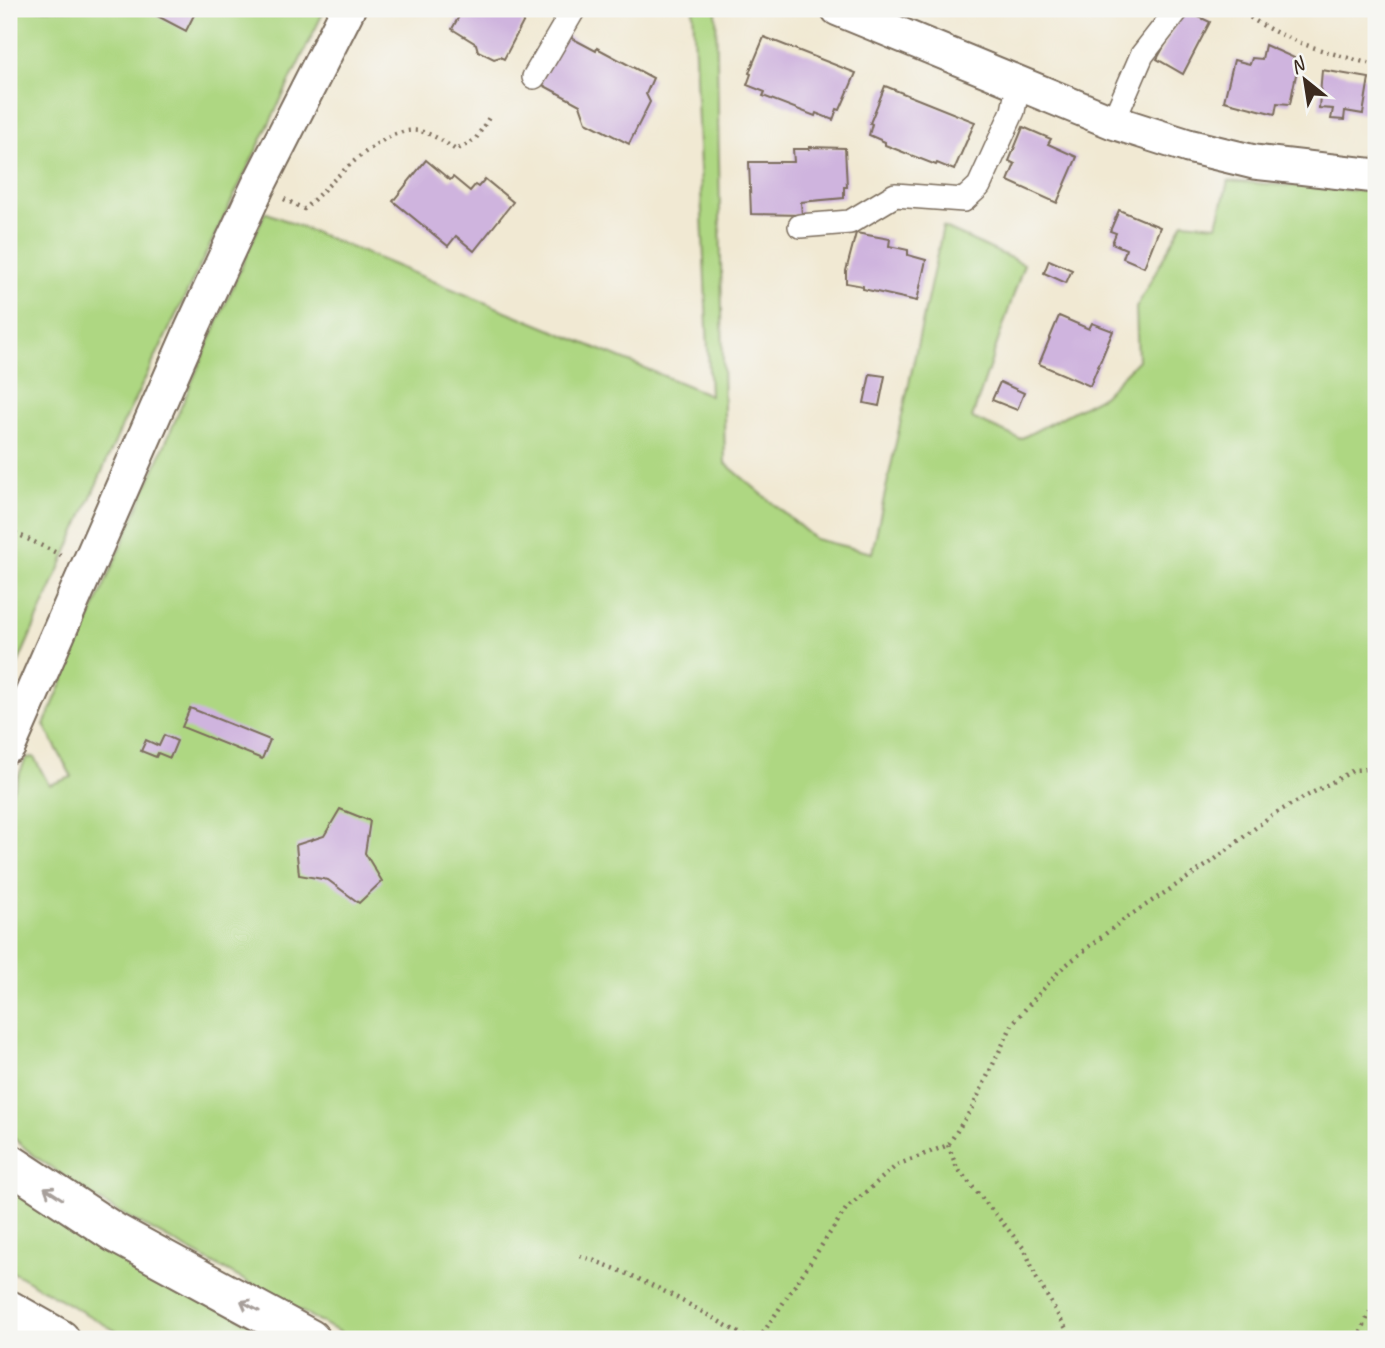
<svg xmlns="http://www.w3.org/2000/svg" width="1385" height="1348" viewBox="0 0 1385 1348" font-family="Caveat,sans-serif">
<style>
.green{fill:#aed782;stroke:#748050;stroke-width:2}
.building{fill:#cfb4de}
.lines{fill:none;stroke-linecap:round;stroke-linejoin:round}
.minor-casing{stroke:#7b6d5d;stroke-width:26}
.secondary-casing{stroke:#7b6d5d;stroke-width:37}
.motorway-casing{stroke:#7b6d5d;stroke-width:42}
.path{stroke:#7b6d5d;stroke-width:4.5;stroke-dasharray:2 5;stroke-linecap:butt}
.minor{stroke:#fff;stroke-width:23}
.secondary{stroke:#fff;stroke-width:33}
.motorway{stroke:#fff;stroke-width:38}
.oneway{stroke:#a79f9a}
</style>
<rect width="100%" height="100%" fill="#f6f6f2"/>
<filter id="ink" filterUnits="userSpaceOnUse"><feTurbulence type="fractalNoise" baseFrequency=".0143" numOctaves="2"/><feDisplacementMap in="SourceGraphic" scale="14" xChannelSelector="R" yChannelSelector="G"/><feConvolveMatrix kernelMatrix="1 2 1 2 8 2 1 2 1" color-interpolation-filters="sRGB"/></filter>
<filter id="wash" filterUnits="userSpaceOnUse"><feTurbulence type="fractalNoise" baseFrequency=".00686" numOctaves="4" result="noise"/><feDisplacementMap in="SourceGraphic" scale="28" xChannelSelector="R" yChannelSelector="G"/><feGaussianBlur stdDeviation="1.57" result="paint"/><feColorMatrix in="noise" values="0 0 0 0 0 0 0 0 0 0 0 0 0 0 0 0 0 1.4 0 .05"/><feComposite in="paint" operator="in"/></filter>
<g filter="url(#wash)">
<rect width="100%" height="100%" fill="#f1e9d3"/>
<g class="green">
<polygon points="9,9 325,9 122,426 9,684"/>
<polygon points="693,9 716,9 725,463 815,539 872,553 943,227 1024,264 972,418 1020,439 1103,396 1138,360 1136,308 1183,222 1217,225 1228,181 1376,192 1376,1339 352,1339 106,1205 33,1155 9,1134 9,799 26,758 34,757 49,785 72,777 44,725 265,212 710,395"/>
<polygon points="9,1181 276,1339 130,1339 9,1270"/>
</g>
<g id="blocks">
<g class="building">
<polygon points="144,9 197,9 186,31"/>
<polygon points="463,9 530,9 504,59 500,57 494,59 478,51 476,44 452,29"/>
<polygon points="1184,10 1210,22 1183,74 1157,59"/>
<polygon points="564,34 596,51 597,48 653,78 646,94 650,102 629,144 586,122 580,105 539,83"/>
<polygon points="764,37 856,73 840,110 837,109 833,120 816,113 815,116 763,96 765,92 747,85 751,74 749,73"/>
<polygon points="1265,45 1299,60 1290,104 1277,103 1275,114 1224,101 1234,60 1250,64 1252,58 1262,59"/>
<polygon points="1322,70 1369,78 1363,114 1345,111 1344,120 1331,119 1333,109 1319,108"/>
<polygon points="885,86 975,122 954,170 937,163 936,165 885,145 885,142 869,135 872,124 870,123"/>
<polygon points="1023,127 1051,139 1048,144 1077,157 1057,203 1008,181 1015,164 1009,161"/>
<polygon points="809,147 845,148 847,187 844,187 844,198 801,202 802,215 751,214 749,162 794,162 793,149 809,149"/>
<polygon points="426,160 450,180 453,177 470,191 475,185 478,187 485,179 513,202 474,251 456,236 448,246 393,201"/>
<polygon points="1119,210 1160,227 1144,267 1123,258 1126,249 1112,243 1116,233 1110,231"/>
<polygon points="856,233 890,239 889,246 908,250 908,255 926,260 917,301 863,289 863,286 846,283 846,271"/>
<polygon points="1049,260 1072,270 1066,283 1044,273"/>
<polygon points="1059,316 1089,329 1092,323 1113,331 1090,386 1039,364"/>
<polygon points="870,374 885,376 879,406 864,403"/>
<polygon points="1000,382 1024,393 1017,410 992,400"/>
<polygon points="190,708 270,740 262,759 182,727"/>
<polygon points="164,735 177,741 170,758 158,753 156,757 141,751 146,740 159,746"/>
<polygon points="340,809 370,821 365,853 382,881 359,903 328,880 299,875 296,845 324,836"/>
</g>
</g>
</g>
<g filter="url(#ink)">
<use href="#blocks" fill-opacity="0" stroke="#7b6d5d" stroke-width="2"/>
<g class="lines">
<defs>
<g id="minor">
<polyline points="534,77 574,9"/>
<polyline points="1113,122 1142,55 1178,9"/>
<polyline points="800,226 850,222 895,195 964,200 979,186 1013,111 1019,81"/>
</g>
<g id="secondary">
<polyline points="838,9 1113,122 1188,146 1254,162 1376,176"/>
<polyline points="9,746 190,333 258,186 348,9"/>
</g>
<g id="motorway">
<polyline points="9,1163 115,1233 310,1339"/>
<polyline points="9,1310 60,1339"/>
</g>
</defs>
<use href="#minor" class="minor-casing"/>
<use href="#secondary" class="secondary-casing"/>
<use href="#motorway" class="motorway-casing"/>
<g class="path">
<path d="M1239,9C1275,39 1331,54 1376,65"/>
<path d="M284,199L304,209C330,185 371,137 407,131C425,128 441,140 456,150L475,140L490,116"/>
<polyline points="9,530 61,555"/>
<polyline points="1376,759 1369,769 1376,769"/>
<polyline points="948,1145 957,1168 1025,1250 1036,1277 1072,1339"/>
<path d="M580,1256C640,1275 695,1307 749,1339"/>
<polyline points="759,1339 846,1209 897,1165 948,1145 972,1108 1013,1023 1061,969 1123,920 1210,863 1272,815 1354,770 1369,769"/>
<polyline points="1358,1339 1376,1298"/>
</g>
<use href="#minor" class="minor"/>
<use href="#secondary" class="secondary"/>
<use href="#motorway" class="motorway"/>
</g>
<defs><path id="oneway-shaft" d="M-6 0H5M1.5-3L5.5 0L1.5 3" fill="none" stroke-width="1.6" stroke-linecap="round" stroke-linejoin="round" transform="scale(1.75)"/></defs>
<g class="oneway">
<use href="#oneway-shaft" transform="translate(53 1193) rotate(-147)"/>
<use href="#oneway-shaft" transform="translate(250 1306) rotate(-151)"/>
</g>
</g>
<rect width="1385" height="1348" fill="none" stroke="#f6f6f2" stroke-width="35"/>
<g transform="translate(1305 80) rotate(330)" stroke="#f6f6f2" stroke-width="5" paint-order="stroke">
<path d="M0-5L12 26L0 18L-12 26Z" fill="#3b2a1e"/>
<text y="-10" font-size="19" font-weight="bold" text-anchor="middle" fill="#3b2a1e">N</text>
</g>
</svg>
